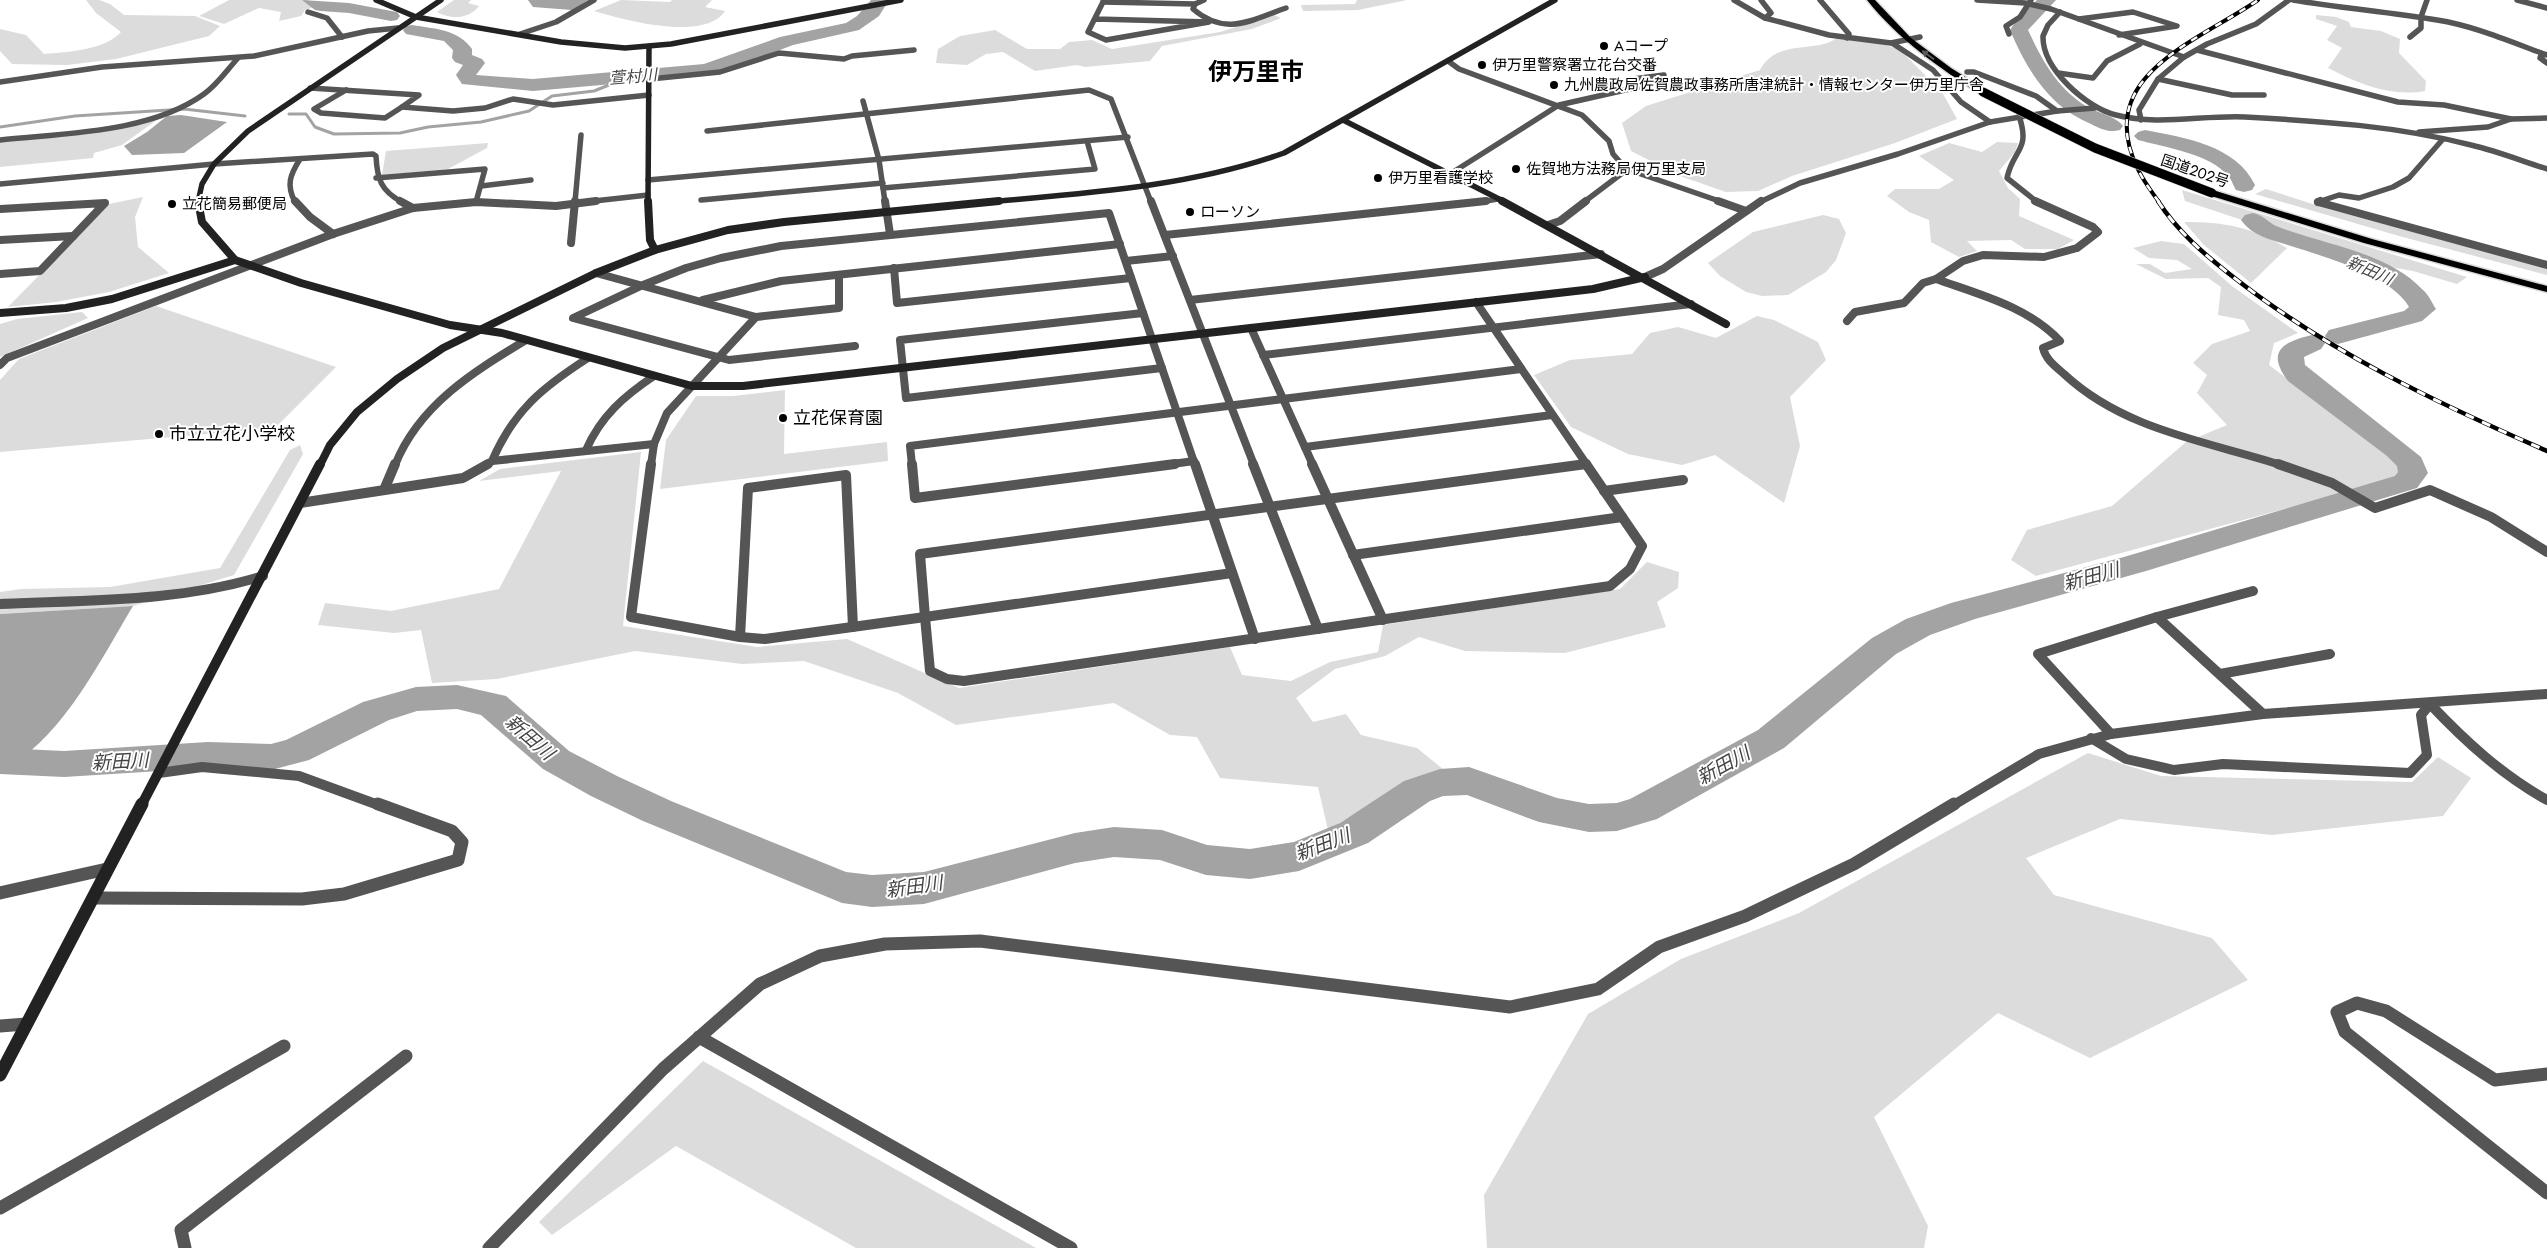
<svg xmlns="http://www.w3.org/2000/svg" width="2547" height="1248" viewBox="0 0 2547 1248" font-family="Jost,'Noto Sans JP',sans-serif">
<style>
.green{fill:#dcdcdc}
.water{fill:#a3a3a3}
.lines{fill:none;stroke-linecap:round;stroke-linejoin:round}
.stream{stroke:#a3a3a3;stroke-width:3}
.river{fill:#a3a3a3;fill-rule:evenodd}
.highway-casing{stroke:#dbdbdb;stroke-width:3}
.street-far3{stroke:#555;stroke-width:5.5}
.street-far2{stroke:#555;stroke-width:8}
.street-far1{stroke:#555;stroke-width:10}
.street{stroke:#555;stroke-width:13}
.secondary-far3{stroke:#222;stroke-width:5.5}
.secondary-far2{stroke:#222;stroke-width:8}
.secondary-far1{stroke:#222;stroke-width:10}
.secondary{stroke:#222;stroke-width:13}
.highway{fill:#000;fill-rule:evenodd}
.rail-far1-casing{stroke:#000;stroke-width:4}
.rail-casing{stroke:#000;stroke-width:4.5}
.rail-far1{stroke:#fff;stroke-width:2.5;stroke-dasharray:7;stroke-linecap:butt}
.rail{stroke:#fff;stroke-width:3;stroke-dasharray:9;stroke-linecap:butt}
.highway-bridge-casing{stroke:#dbdbdb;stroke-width:10;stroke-linecap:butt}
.highway-bridge{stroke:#000;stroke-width:9}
.oneway{fill:#595959}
.poi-dot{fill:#000;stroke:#fff;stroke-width:2}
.labels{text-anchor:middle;stroke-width:4;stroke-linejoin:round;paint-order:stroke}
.far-poi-label{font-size:15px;fill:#000;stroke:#fff;text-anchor:start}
.far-street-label{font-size:15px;fill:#000;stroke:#fff}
.far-water-label{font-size:16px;font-style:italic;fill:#444;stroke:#fff}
.poi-label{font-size:18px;fill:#000;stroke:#fff;text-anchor:start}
.water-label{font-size:19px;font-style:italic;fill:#444;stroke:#fff}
.far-town-label{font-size:24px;font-weight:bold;fill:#000;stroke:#fff}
</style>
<rect width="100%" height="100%" fill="#fff"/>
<g class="green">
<path d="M86,0H99L110,4L124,15L195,16L220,26L209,36L116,59L67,65L12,64L0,51V29L26,35L44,54C68,52 105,50 121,32L96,13Z"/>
<polygon points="229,0 308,0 318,6 305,10 301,16 279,21 281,12 259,8 224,24 199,16"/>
<path d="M454,0H471L468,3L479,6C469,19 451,20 437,12Z"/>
<path d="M621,0L670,2L672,0H712L705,7L725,11C705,42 624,20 594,11Z"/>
<polygon points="1357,0 1407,0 1358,10 1303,11 1301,5 1355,4"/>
<polygon points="1274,15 1281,18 1252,29 1162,46 1150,61 1085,67 1077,65 1035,71 1003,52 986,54 967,65 936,63 938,49 960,36 995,30 1027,49 1060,49 1069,42 1092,40 1112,49 1220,32"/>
<path d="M2316,15L2336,17L2349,22L2351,27L2381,31L2400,39L2399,53L2426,81L2425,91C2390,97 2359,84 2328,68L2342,48L2327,40L2337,26L2316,19Z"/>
<path d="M1837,38L1882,44L1899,49L1942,92L1957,119L1895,143L1792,176L1758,191L1726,192L1680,176L1631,151L1622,123L1646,106L1760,70C1777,38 1815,54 1837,38Z"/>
<polygon points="158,119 122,145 94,153 93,158 0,167 0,142"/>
<polygon points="1997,142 2018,143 2015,152 1999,171 2008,188 2020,199 2019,216 2074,240 2058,249 2025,249 2011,240 1967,241 1977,251 1959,257 1931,242 1929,220 1909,212 1887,196 1895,189 1939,189 1954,180 1919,156 1949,143 1982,152"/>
<polygon points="488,143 487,148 448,169 382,175 386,151"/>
<polygon points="2266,189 2331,210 2547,267 2547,275 2399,236 2255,194"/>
<polygon points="2182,190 2467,277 2457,284 2413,271 2378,265 2185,201"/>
<polygon points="143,197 135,217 138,247 169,273 109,292 56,302 8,307 109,204"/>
<polygon points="1823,215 1839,219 1846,233 1836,260 1826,272 1788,295 1762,296 1746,292 1720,276 1708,263 1753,232"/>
<path d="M2184,222C2226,222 2251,227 2287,248L2251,283L2204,245Z"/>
<polygon points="2161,241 2184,244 2232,286 2298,333 2274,343 2269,365 2391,457 2400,468 2395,479 2036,576 2011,560 2027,530 2112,506 2186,442 2227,425 2197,393 2207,375 2193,363 2212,344 2250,331 2244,320 2218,315 2221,287 2208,278 2166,279 2136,264 2150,264 2165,273 2192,269 2177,260 2149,258 2133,248"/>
<polygon points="156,306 336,367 275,428 0,452 0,380 19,359"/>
<polygon points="82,312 88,318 0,357 0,324 17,319"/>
<polygon points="1757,316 1774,320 1818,342 1826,360 1790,397 1800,446 1784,503 1715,455 1682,465 1628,454 1571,427 1534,375 1570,360 1632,354 1650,333 1678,327 1716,338"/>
<polygon points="785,390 784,454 887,442 888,461 660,489 666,440 696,396 733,396"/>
<polygon points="300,445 303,454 234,575 133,606 0,614 0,592 21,589 110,587 220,568 290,450"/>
<polygon points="641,452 623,626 757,647 847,639 959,688 1230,647 1242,675 1291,681 1330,662 1378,652 1383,625 1620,589 1647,562 1679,572 1678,588 1657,602 1666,627 1565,653 1465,651 1419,637 1385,656 1335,669 1296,698 1313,722 1346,714 1361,735 1417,748 1444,770 1404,784 1328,830 1318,787 1220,778 1197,737 1170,735 1114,703 956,725 898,693 804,661 742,664 635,651 497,679 432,683 421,630 394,633 318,625 325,603 391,611 499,589 561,471 479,481 500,469"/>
<polygon points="2088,753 2161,776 2412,782 2438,757 2471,778 2443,816 2272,835 2120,819 2026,858 2054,895 2212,938 2248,980 2090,1058 1998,1013 1874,1117 1928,1226 1924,1248 1487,1248 1484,1195 1588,1014 1681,959 1799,913"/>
<polygon points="703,1061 1036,1248 856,1248 676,1146 552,1235 539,1222"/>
</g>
<g class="water">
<polygon points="528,0 588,0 572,10 533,7"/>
<polygon points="181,115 227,122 184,153 132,155 124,146 147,132 167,116"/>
<path d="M133,606C101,659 59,745 0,770V614Z"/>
</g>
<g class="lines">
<g class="stream">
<polyline points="289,114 306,114 315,127 334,134 400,133 428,127 481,122 529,111 552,96 594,91 629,77"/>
<polyline points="0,127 75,116 184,109 245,116"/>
</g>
<g class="river">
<polygon points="302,0 349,3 397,12 400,16 397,20 391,21 349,13 321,11 315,10"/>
<path d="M871,0H889L879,16L859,30L793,45L732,68L704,76L533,91L462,84L456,75L463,65L455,62L452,58L453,50L444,41L406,34L403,30L406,26L412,25C435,29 458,29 472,49V55L482,59L485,63L476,75L533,79L704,64L780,37L846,23L857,16Z"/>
<path d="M2037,0H2056L2028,30C2042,60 2057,88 2086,106C2097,113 2116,116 2123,126L2120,130C2109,133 2101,129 2091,124C2049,107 2027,70 2010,30L2018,18Z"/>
<path d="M2145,130C2185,138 2236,145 2255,185L2252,190L2244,192L2236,190C2233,185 2232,180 2228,176C2211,154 2164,147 2138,140L2134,136L2138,132Z"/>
<path d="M2253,213C2263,215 2268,222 2276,226C2324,245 2386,251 2423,290C2429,295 2432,303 2436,309L2422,321L2338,344L2329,342L2325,336L2329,330L2404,311L2409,307C2391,275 2325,257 2291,246C2273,240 2253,237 2241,220L2245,215Z"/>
<path d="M2312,335L2321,337L2325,343L2321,349L2304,357L2305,365L2421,457L2428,473L2417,488L2146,571L1975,619L1930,635L1896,654L1784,748L1657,819L1617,831L1589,832L1539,822L1467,795L1443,796L1430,801L1368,843L1299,871L1250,879L1206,875L1160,860L1114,857L1075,863L924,904L872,907L842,903L643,821L591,796L543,769L481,715L457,709L417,711L389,720L309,760L271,770L208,768L64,777L0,774V748L64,751L208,742L271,744L286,740L363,702L416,687L457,685L506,696L569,751L617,776L671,801L846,872L872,875L924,872L1075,833L1114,827L1162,830L1207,845L1250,849L1294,842L1340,823L1404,781L1440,769L1469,767L1557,798L1589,804L1617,803L1630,799L1758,730L1872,638L1906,619L1951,603L2124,557L2395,476L2398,472L2397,466L2387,456L2288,381C2266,352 2282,342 2312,335Z"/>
</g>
<defs>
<g id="highway">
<path d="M1867,0H1875L1911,38L1951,68L1986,90V94H1980C1938,67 1898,39 1867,0Z"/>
<polygon points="2208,191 2216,191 2372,239 2547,286 2547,292 2364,243 2208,195"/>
</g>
</defs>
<use href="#highway" class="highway-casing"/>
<g class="street-far3">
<polyline points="1734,0 1765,18 1829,35 1891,43 1920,37"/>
<polyline points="1761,0 1771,13 1765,18"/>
<polyline points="1820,0 1849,34 1847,38"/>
<polyline points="1977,0 2025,3 2051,9 2184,57"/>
<path d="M2293,0C2341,8 2389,12 2437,20C2475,26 2511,42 2547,55"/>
<polyline points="2517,0 2547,8"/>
<polyline points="1103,2 1195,4 1204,0"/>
<path d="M1195,4L1193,9C1226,37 1251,20 1286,8"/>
<polyline points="308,12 327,18 342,37"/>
<path d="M2060,12L2048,25L2043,36C2042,69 2087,108 2116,115C2158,126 2202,115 2245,117C2321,121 2397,126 2471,145C2497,151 2522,161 2547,169"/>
<polyline points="1095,19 1209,22 1106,40 1088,32 1104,0"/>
<polyline points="2079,19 2133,12 2177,26 2119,35"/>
<polyline points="520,34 556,22 594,0"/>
<polyline points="2009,34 2006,26 2020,17 2031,0"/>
<polyline points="2410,37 2421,28 2421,17 2427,0"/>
<polyline points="1892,43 1933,70 1961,102 1990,122"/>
<polyline points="2197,50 2398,102 2444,105 2511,119"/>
<polyline points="2544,55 2541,55 2540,58 2547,63"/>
<polyline points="1448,61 1459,69 1582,115 1609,141 1613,154 1620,162 1638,173 1722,202"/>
<polyline points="1967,72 1974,72 2036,96 2057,111"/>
<polyline points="2058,73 2093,78 2107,61 2140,44"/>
<polyline points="650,79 720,72 779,53 844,59 852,56 914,50"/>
<polyline points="2158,79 2232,95 2264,95"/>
<polyline points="0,82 102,67 254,56 368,31 398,28"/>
<polyline points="310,88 419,95 402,107 453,111 485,108 513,99 553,105 649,95"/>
<polyline points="346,90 314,109 321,113 385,118 402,107"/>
<polyline points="863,101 879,160 885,202"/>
<path d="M2019,116C2031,151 2013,149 2007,178L2037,202"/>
<polyline points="2141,120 2139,110 2158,79 2184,57 2207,44 2256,24 2289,0"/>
<polyline points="707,131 1089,90 1111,99 1151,202"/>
<polyline points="2419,132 2488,127 2511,119 2547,118"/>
<path d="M0,140C64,133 150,133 204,94C217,85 227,70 238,58"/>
<polyline points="1450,174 1559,105 1643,86 1633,79 1664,75"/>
<polyline points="376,178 485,169 476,202"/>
<polyline points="648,180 1128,137"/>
<path d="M0,184L214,164L373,154L376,156C377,179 381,191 402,202"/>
<polyline points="481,186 531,180"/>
<polyline points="883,188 1095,169 1087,141"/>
<polyline points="701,200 883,183"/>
<path d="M295,202C286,185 290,175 300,159"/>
<polyline points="471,202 486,202"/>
<polyline points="575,202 581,135"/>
<polyline points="585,202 648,195"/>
<polyline points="1479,202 1498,199"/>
<polyline points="1584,202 1629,168"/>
<polyline points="1760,202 1800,183 1898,154 1990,122 2057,111 2095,108"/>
<polyline points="2318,202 2339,195 2359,198 2393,187 2409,178 2443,139"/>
</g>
<g class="street-far2">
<polyline points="295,201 310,217 333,234"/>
<polyline points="400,201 413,208"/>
<polyline points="885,201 890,234"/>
<polyline points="1151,201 1254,465"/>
<polyline points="1718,201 1746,211"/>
<path d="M2035,201L2093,227L2098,232L2077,248L2044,257L1983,255L1963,261L1936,279C1978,294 2029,307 2060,341L2043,348C2046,360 2055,366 2064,374C2124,430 2206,441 2281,465"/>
<polyline points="2318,202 2547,265"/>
<polyline points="2318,202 2320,201"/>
<polyline points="0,209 105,203 40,271 0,274"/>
<polyline points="1548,225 1560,221 1586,201"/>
<polyline points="1165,235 1486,201"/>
<polyline points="0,240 73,236"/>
<polyline points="571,243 575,201"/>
<polyline points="1126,261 1173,256"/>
<polyline points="894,268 897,303 1131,278"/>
<polyline points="596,273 756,317 667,413 654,444 651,465"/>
<polyline points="1645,277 1663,269 1761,201"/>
<polyline points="703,300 781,281 1120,244"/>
<polyline points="1190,300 1601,254"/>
<polyline points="1476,302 1587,465"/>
<polyline points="1143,313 900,340 906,398 1162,368"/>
<polyline points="756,317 839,308 839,275"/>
<polyline points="1847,321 1855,312 1904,303 1923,283 1936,279"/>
<polyline points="1251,328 1313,465"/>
<polyline points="855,346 729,360 573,318 643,285 686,268 721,258 781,246 1109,213 1195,465"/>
<polyline points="1263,355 1691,304"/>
<polyline points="0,365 7,358 333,234 413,208 476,202 556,206 596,201"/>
<polyline points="1305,447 1552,415"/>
<path d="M586,450C601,416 624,396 654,376"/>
<path d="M492,461C514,410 543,387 588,358"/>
<path d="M395,465C419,405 473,372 526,340"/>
<polyline points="486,465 492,461 654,444"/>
<polyline points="912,465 910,446 1521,369"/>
<polyline points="1165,465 1194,461"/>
<polyline points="1580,465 1586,464"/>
</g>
<g class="street-far1">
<polyline points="651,464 631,617 740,637 765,639 925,617 930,671 947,679 964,681 1610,586 1630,569 1642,546 1586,464"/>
<polyline points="912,464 915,498 1175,464"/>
<polyline points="1195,464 1255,639"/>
<polyline points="1253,464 1318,629"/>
<polyline points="1312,464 1383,620"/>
<polyline points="2278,464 2332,483 2375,508 2430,490 2491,517 2547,552"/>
<polyline points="384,490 395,464"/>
<polyline points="1604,491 1683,480"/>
<polyline points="300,503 463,478 488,464"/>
<polyline points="1353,555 1622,517"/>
<polyline points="1232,573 925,617 920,554 1586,464"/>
<path d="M0,604C88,600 179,602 263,576"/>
<polyline points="2157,617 2263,714"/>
<polyline points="740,637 748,488 846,475 853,627"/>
<polyline points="2220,674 2330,654"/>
<path d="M2430,704C2465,741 2502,775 2547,800"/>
<polyline points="2111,734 2038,654 2157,617 2253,591"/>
<polyline points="2091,738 2126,759 2174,770 2223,764 2410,773 2427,755 2421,715 2430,704"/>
<polyline points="159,773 202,767 299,776 381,806"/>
<polyline points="1952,806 2039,754 2111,734 2263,714 2547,694"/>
</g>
<g class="street">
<polyline points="0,893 107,869"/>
<polyline points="94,898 302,899 344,894 458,860 462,842 452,831 378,804"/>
<polyline points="0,1026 26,1024"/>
<polyline points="699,1037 1071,1248"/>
<polyline points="2547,1074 2495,1080 2386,1011 2357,1003 2337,1012 2345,1032 2547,1193"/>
<polyline points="0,1208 284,1046"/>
<polyline points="185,1248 181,1230 406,1056"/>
<polyline points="489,1248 663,1069 760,984 820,956 885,944 980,941 1510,1007 1598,989 1659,947 1745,916 1854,864 1954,804"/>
</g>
<g class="secondary-far3">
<polyline points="376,0 416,17 561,42 625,48 671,44 901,0"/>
<polyline points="1343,120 1505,202"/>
<polyline points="198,202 202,184 214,164 248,131 441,0"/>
<polyline points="648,202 649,47"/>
<path d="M987,202C1087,193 1188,187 1284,153L1555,0"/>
</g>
<g class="secondary-far2">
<polyline points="198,201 202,222 235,260 301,283 450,325 502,333 692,386 743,386 1593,289 1645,277"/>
<polyline points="648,201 650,240 655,250"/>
<polyline points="1502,201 1726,324"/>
<polyline points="0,313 66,308 112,299 235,260"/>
<polyline points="320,465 330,445 357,412 397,379 443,348 596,273 655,250 728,230 784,222 999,201"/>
</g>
<polyline class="secondary-far1" points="141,806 320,464"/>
<polyline class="secondary" points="0,1075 142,804"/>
<use href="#highway" class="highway"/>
<defs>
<path id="rail-far1" d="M2159,202C2151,191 2142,179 2137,167C2093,75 2199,41 2258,0"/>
<path id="rail" d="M2158,201C2177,231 2205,255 2232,276C2327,351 2437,403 2547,451"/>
</defs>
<use href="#rail-far1" class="rail-far1-casing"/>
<use href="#rail" class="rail-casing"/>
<use href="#rail-far1" class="rail-far1"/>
<use href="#rail" class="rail"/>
<defs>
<polyline id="highway-bridge" points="1983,92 2095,148 2212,193"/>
</defs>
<use href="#highway-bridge" class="highway-bridge-casing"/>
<use href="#highway-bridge" class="highway-bridge"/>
</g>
<defs><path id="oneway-solid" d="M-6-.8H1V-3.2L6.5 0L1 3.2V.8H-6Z" transform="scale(1.25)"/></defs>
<use class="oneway" href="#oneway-solid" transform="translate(1928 55) rotate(-144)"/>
<g class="poi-dot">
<circle cx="1604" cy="46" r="5"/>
<circle cx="1482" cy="65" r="5"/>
<circle cx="1554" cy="85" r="5"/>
<circle cx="1516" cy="169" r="5"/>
<circle cx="1378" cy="178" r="5"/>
<circle cx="172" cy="204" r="5"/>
<circle cx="1190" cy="212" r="5"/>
<circle cx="783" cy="418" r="5"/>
<circle cx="159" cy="434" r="5"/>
</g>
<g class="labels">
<g class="far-poi-label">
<text x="1614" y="51">Aコープ</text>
<text x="1492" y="70">伊万里警察署立花台交番</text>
<text x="1564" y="90">九州農政局佐賀農政事務所唐津統計・情報センター伊万里庁舎</text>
<text x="1526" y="174">佐賀地方法務局伊万里支局</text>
<text x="1388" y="183">伊万里看護学校</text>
<text x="182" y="209">立花簡易郵便局</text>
<text x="1200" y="217">ローソン</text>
</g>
<g class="far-street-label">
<text transform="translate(2195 171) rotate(19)" y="5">国道202号</text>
</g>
<g class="far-water-label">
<text transform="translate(633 76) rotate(-5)" y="6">萱村川</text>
<text transform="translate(2370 270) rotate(23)" y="6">新田川</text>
</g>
<g class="poi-label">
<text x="793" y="424">立花保育園</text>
<text x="169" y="440">市立立花小学校</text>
</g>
<g class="water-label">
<text transform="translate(2091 576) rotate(-15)" y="7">新田川</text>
<text transform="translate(530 737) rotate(41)" y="7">新田川</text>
<text transform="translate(120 761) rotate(-3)" y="7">新田川</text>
<text transform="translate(1723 765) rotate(-29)" y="7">新田川</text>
<text transform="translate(1322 844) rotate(-21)" y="7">新田川</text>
<text transform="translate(914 886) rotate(-8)" y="7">新田川</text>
</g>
<g class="far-town-label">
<text x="1256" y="80">伊万里市</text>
</g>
</g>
</svg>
